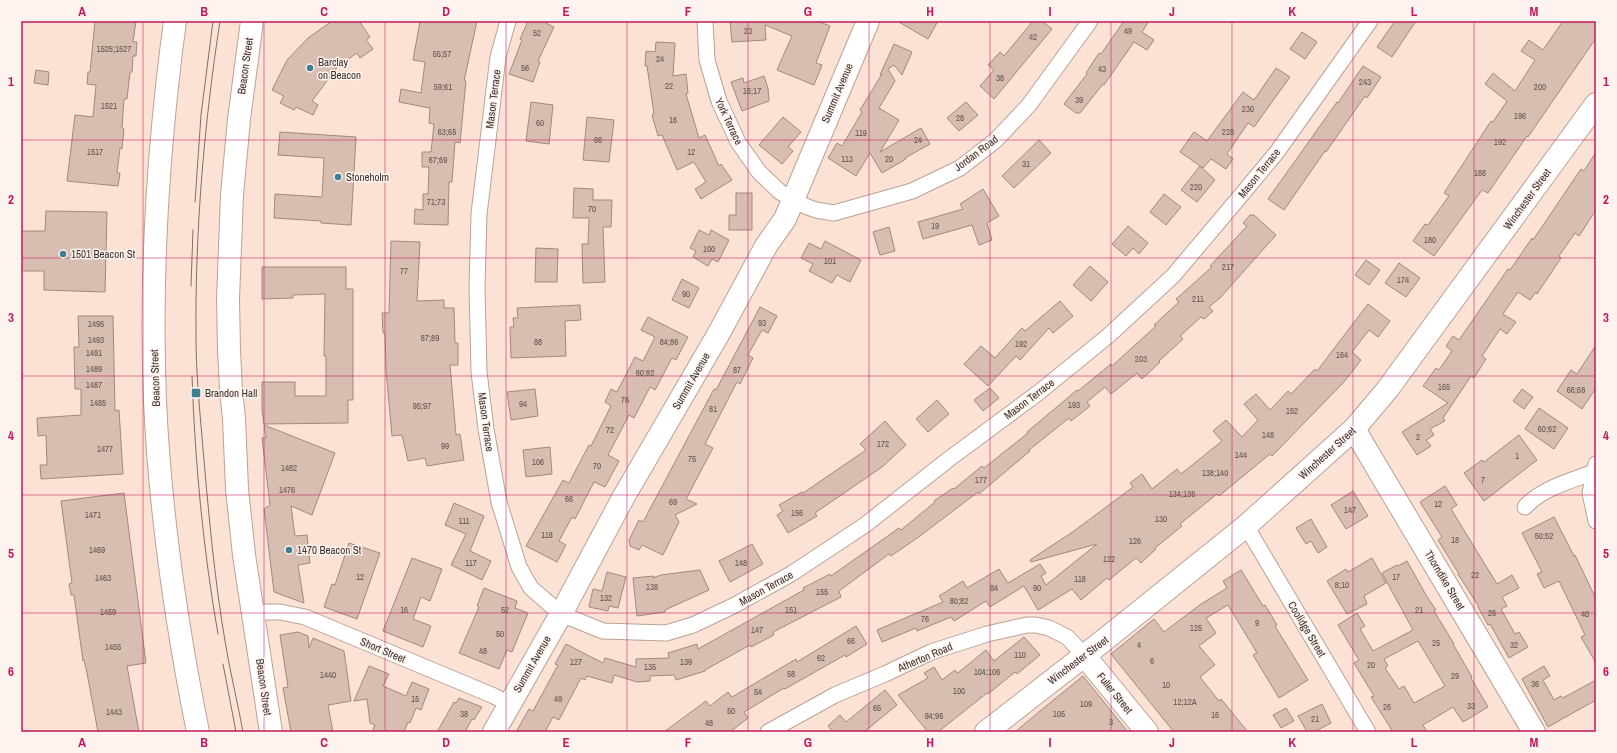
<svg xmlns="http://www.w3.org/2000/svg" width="1617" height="753" viewBox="0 0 1617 753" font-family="'Archivo Narrow',sans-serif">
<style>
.building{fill:#d7beb1;stroke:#a1897d;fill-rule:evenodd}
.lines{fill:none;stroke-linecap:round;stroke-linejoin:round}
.street-casing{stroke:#baa295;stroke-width:17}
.secondary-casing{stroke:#baa295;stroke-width:24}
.primary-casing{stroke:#baa295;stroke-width:24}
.street{stroke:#fff;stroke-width:15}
.secondary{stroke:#fff;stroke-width:22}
.primary{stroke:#fff;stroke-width:22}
.tram{stroke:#7f6f67;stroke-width:1}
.grid{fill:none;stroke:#c2185b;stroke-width:1;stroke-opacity:0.55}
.poi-dot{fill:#3d7e91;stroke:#fef3ee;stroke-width:1.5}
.labels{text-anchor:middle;stroke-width:3;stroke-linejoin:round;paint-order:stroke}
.number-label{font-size:9px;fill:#62544d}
.poi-label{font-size:11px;fill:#3b312c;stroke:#fef3ee;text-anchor:start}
.street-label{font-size:11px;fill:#3b312c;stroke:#fef3ee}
.neatline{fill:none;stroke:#c2185b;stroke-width:1.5}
.grid-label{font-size:13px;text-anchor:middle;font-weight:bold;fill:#c2185b}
</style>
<rect width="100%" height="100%" fill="#fce2d5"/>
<g class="building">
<polygon points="95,21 136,21 133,42 137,42 136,56 133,56 132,72 130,72 127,99 124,99 122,128 124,129 122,149 120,148 117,173 120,173 118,186 67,181 75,115 93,117 96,85 87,84 88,72 90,72"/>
<polygon points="332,21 359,21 370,37 366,40 373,49 360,58 357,53 338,66 312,101 318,105 313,115 296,107 294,110 280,103 284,96 272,90 287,60 308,38"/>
<polygon points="420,21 477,21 464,81 466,81 460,143 455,142 452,182 449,182 448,225 414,224 415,209 423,210 423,194 428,194 429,167 422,167 422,152 431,152 434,124 429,123 430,108 399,102 401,89 421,93 425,62 413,60"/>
<polygon points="528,21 542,21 554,27 538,61 540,62 533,82 509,74 522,40 520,39"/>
<polygon points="730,21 817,21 830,26 816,63 822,65 814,85 777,70 792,36 765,25 766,40 732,42"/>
<polygon points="897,21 938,21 928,39"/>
<polygon points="1033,21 1042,21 1052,29 994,99 980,86 994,70 988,65 1000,52 1004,56"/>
<polygon points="1124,21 1149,21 1142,32 1154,40 1147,50 1134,42 1104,85 1103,84 1080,113 1076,113 1064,104 1087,74 1086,73 1099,53 1101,54"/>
<polygon points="1395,21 1416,21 1392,57 1377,47"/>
<polygon points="1563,21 1596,21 1596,38 1528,137 1527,136 1488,193 1482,190 1434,256 1413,241 1425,224 1428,225 1449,196 1444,193 1491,121 1493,122 1507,101 1485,84 1493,73 1515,91 1535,60 1521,51 1529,40 1543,50"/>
<polygon points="1302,32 1317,42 1305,59 1290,49"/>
<polygon points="656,42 675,43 673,76 686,74 688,93 686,94 699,138 705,135 719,166 721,164 732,180 701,199 695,189 706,182 694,162 677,170 662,135 658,136 652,115 654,114 647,66 645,66 646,51 655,52"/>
<polygon points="894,44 912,52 902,75 894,65 888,69 895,81 879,108 899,120 880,152 921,128 930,144 905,158 906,159 882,173 870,153 856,176 828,158 837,143 842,146 862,112 860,110 882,74 880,75"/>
<polygon points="1363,66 1381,77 1367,98 1365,96 1326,152 1325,151 1284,210 1268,199 1337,102 1338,103"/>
<polygon points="1276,68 1290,77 1254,127 1248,123 1227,154 1233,159 1226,169 1211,159 1203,168 1180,152 1194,132 1207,141 1243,92 1254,100"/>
<polygon points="36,70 49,72 48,85 34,83"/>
<polygon points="764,76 768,88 769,101 742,111 731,82 743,78 744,83"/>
<polygon points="531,102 553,105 549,144 526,141"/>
<polygon points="966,102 978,115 959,131 947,118"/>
<polygon points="587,117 614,120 609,162 583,160"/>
<polygon points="783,117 801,132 788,147 793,151 782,164 759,145"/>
<polygon points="280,132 356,137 351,225 321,223 321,221 274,218 275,194 322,197 324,158 278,155"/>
<polygon points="1039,140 1051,153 1014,188 1002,176"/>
<polygon points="1596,152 1596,210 1579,236 1575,233 1559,256 1561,258 1537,294 1536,292 1530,300 1518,292 1503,314 1516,322 1507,334 1500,329 1482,356 1486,359 1474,378 1471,376 1443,418 1445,421 1430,429 1434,435 1426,440 1431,446 1417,455 1402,432 1448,403 1423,386 1436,368 1439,370 1452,351 1446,346 1453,336 1459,340 1508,269 1510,270 1532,238 1533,240 1581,169 1584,171"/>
<polygon points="1200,166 1215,180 1197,202 1181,190"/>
<polygon points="574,188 593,189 593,200 612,200 611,227 603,227 605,282 583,283 582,244 588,244 589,218 573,218"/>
<polygon points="983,189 999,216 987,223 992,240 979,245 972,225 923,239 918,222 963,209 960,204"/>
<polygon points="736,193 752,193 752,230 729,230 729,215 736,215"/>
<polygon points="1164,194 1181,207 1166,225 1150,212"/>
<polygon points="46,211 107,212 105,292 44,290 44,271 21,271 21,231 45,231"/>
<polygon points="1250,215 1254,215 1276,235 1220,298 1209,307 1213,311 1204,319 1201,317 1180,336 1183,339 1159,361 1160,362 1142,379 1137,373 1111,394 1105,387 1087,402 1090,406 1071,421 1069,418 1029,450 1030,451 979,494 978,492 920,536 891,556 889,554 839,591 841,597 773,632 774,635 751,647 750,645 705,670 705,671 676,680 674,675 650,676 650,681 637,682 614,675 612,683 587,676 585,680 581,678 559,720 553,717 545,732 516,732 529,709 533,711 558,665 555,664 566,644 603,663 605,658 636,667 636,659 669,658 668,653 697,644 698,649 804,590 803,588 830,574 831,576 899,528 901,530 935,502 934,501 953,488 954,489 982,466 984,468 1028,433 1027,432 1077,390 1078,391 1111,364 1112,366 1156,326 1154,325 1179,302 1176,299 1212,267 1210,266 1247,226 1243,223"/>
<polygon points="1128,226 1148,243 1139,254 1133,248 1126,256 1112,244"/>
<polygon points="889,227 895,251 880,255 873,232"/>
<polygon points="699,230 709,235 711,230 729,240 718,262 712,259 708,266 693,257 696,251 690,248"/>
<polygon points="391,241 420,242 417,301 444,300 444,308 454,308 455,343 458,343 458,365 450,365 456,435 460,434 464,460 427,466 425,458 408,461 402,435 392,436 386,369 385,333 383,333 382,313 389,313"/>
<polygon points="825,241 861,260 850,282 837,275 832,283 809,271 813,264 801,258 809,243 821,249"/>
<polygon points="536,248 558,249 557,282 535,282"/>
<polygon points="1366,260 1380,270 1369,285 1355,275"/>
<polygon points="1399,263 1420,278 1406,297 1385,283"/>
<polygon points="1090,266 1108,282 1091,301 1073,285"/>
<polygon points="262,267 346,267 346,289 353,289 353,400 348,400 348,423 264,424 262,410 262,382 295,382 295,396 326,396 326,356 324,356 325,294 293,295 293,298 262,299"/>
<polygon points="682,279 699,288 689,308 672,300"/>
<polygon points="1060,301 1073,316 1053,333 1049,328 1020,360 1016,356 988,386 964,364 981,346 995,358 1022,328 1025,331"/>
<polygon points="1368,304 1390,321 1378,337 1369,330 1352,352 1361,360 1344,382 1272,456 1270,454 1219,496 1217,494 1180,524 1182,526 1155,548 1156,549 1141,563 1136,558 1109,580 1107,578 1081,600 1072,589 1038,610 1024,586 990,607 986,601 954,621 951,617 917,631 916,628 882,642 877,630 943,602 939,596 963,581 967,588 999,569 1008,583 1040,564 1046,573 1041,576 1046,585 1097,544 1031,562 1030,560 1074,531 1133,487 1130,483 1142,474 1152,489 1177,469 1181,474 1222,441 1213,431 1226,420 1242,437 1258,420 1244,404 1256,394 1270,410 1288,391 1291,394 1315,369 1317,371"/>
<polygon points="580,305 581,320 565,321 566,356 511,358 510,327 514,327 513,318 518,318 517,308"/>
<polygon points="760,307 777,316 768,333 762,330 748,355 753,358 740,384 737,382 705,444 713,448 686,499 697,504 675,515 679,522 663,555 642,545 639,550 630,546 629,540 639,520 643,522 714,389 716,390"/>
<polygon points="78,316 113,316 115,411 119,410 123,474 41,479 40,465 47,465 46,435 38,436 37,418 81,415 81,389 75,389 74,347 79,347"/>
<polygon points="648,317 688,337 676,360 672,358 655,390 650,387 634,418 629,415 608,455 619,461 605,487 594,482 575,519 572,517 559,541 566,545 557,562 526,546 563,480 569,483 589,445 591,446 611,406 605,402 611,389 617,392 635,357 643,361 655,337 641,330"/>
<polygon points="1596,345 1596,388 1582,409 1557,391 1571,370 1577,374"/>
<polygon points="990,388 999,398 983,411 974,400"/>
<polygon points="535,389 538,416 511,420 507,392"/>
<polygon points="1522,389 1533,397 1524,409 1513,401"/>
<polygon points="937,400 949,414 928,432 916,419"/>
<polygon points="1539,408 1568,428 1554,449 1525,429"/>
<polygon points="885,421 906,445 882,467 815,513 817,516 788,533 777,515 783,511 779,505 802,492 803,493 866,450 860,444"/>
<polygon points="264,425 335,453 312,515 291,506 295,536 307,535 310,563 298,565 304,603 274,592 264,509 270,505 262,438 266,438"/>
<polygon points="1519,435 1537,460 1484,501 1464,473 1482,460 1484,462"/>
<polygon points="550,447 552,474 526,477 523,450"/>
<polygon points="1445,486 1457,505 1451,509 1497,584 1512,575 1519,588 1502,597 1507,606 1501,609 1515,634 1519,632 1528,647 1509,658 1490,624 1488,625 1478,607 1479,607 1458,574 1459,574 1438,540 1442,537 1420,502"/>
<polygon points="1353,491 1368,516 1346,529 1331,505"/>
<polygon points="124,493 146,663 127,666 139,732 98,732 87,673 84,660 83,661 74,595 71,595 69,584 72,583 61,501"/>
<polygon points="454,503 484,516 470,551 491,561 482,580 451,565 466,534 445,525"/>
<polygon points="1554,517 1574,556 1575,555 1596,599 1596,663 1581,637 1585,635 1559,581 1544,588 1537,574 1542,572 1522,533"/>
<polygon points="1311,519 1327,547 1318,553 1311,541 1306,544 1296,528"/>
<polygon points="349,543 380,553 357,619 324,607 332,584 335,585"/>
<polygon points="752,544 763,564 730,582 719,561"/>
<polygon points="412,558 442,569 430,601 421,597 413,619 431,626 423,647 383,631"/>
<polygon points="1372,558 1386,583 1364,596 1367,604 1347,614 1327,581 1346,569 1348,572"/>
<path d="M1407,561L1426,595L1436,610L1434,611L1454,644H1453L1472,677L1471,678L1488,707L1463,722L1453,707L1423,725L1427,732H1393L1371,697L1374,696L1354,663L1359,660L1338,625L1357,613L1365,626L1360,629L1373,651L1413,630L1382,573L1397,565L1398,566ZM1418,641L1445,686L1414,703L1404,686L1399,689L1385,668L1388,666L1384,659Z"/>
<polygon points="700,570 709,590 665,610 665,612 637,616 633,578 654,576 653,578 661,575"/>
<polygon points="1241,570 1263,606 1265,605 1277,625 1275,626 1308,680 1279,698 1253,655 1257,653 1228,605 1206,618 1216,633 1199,646 1215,665 1200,677 1219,701 1221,699 1248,732 1174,732 1111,654 1154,619 1164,632 1201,604 1227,588 1223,581"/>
<polygon points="607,572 626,577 618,608 609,606 608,611 589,607 593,589 602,591"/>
<polygon points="484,588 517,601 515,608 528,613 512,652 507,650 499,669 459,653 479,607 477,606"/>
<polygon points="856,626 867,644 846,657 845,655 785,689 784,688 744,712 748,718 730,732 664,732 706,701 710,706 728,692 732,697 796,659 797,662"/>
<polygon points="298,632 308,636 309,648 313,638 344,651 351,701 328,705 333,732 291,732 283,688 288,687 280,635"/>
<polygon points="1024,637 1040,655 1017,674 1015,672 988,694 987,693 938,732 928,732 898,695 928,678 924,673 934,667 942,680 955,670 958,673 986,650 994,661"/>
<polygon points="369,666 389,674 383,686 406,696 412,682 429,689 421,710 416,708 410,723 408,722 404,732 372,732 375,725 370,723 367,699 354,701"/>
<polygon points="1544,666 1550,676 1543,680 1554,700 1561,696 1563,698 1596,680 1596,700 1548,727 1522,679"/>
<polygon points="1083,676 1128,732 1015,732 1040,711"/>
<polygon points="885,690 897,705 864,732 833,732 828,726 840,715 846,722"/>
<polygon points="459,698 482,707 474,720 472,719 465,732 437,732 454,702 456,703"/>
<polygon points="1322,704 1331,723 1314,732 1307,732 1298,716"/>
<polygon points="1286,708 1294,721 1281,728 1273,715"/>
</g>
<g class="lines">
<defs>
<g id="street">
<polyline points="508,21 498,57 479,214 477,288 479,372 486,429 499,502 519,567 531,588 561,614 603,631 666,633 693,625 733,606 791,574 865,525 949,459 1038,393 1108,336 1173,276 1243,193 1277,152 1370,21"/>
<polyline points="705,21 707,60 719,101 738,142 759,172 780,192 805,206 816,210 834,213 912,191 960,168 996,140 1029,105 1090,21"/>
<polyline points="1596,464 1590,493 1596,521"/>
<path d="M1525,507C1542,488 1571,481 1594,472"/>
<polyline points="1246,526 1368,732"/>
<polyline points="253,612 280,612 305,617 494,696 509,704"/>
<polyline points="768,732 835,695 885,674 931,652 987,634 1027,625 1036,625 1049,628 1067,637 1084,655"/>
</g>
<g id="secondary">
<polyline points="1354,429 1534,732"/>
<polyline points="1084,655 1147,732"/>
<polyline points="494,732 561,614 623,498 719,333 766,246 785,219 868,21"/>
<polyline points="986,732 1103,641 1246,526 1354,429 1387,390 1596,104"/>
</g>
<g id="primary">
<path d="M175,21C158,147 150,274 155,401C160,512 176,623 198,732"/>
<polyline points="252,21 239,119 232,195 228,299 229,350 231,390 234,418 237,489 244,555 271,732"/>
</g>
</defs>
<use href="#street" class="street-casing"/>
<use href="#secondary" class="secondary-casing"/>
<use href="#primary" class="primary-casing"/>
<use href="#street" class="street"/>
<use href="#secondary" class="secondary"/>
<use href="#primary" class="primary"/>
<g class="tram">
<path d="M220,21C204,125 195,231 196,336C196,370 199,403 202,437C208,507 214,578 226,647C231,676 238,704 243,732"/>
<polyline points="195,202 201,115 213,21"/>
<polyline points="191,286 193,230"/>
<path d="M192,376C195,462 203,549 218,634"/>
<polyline points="223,664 236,732"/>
</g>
</g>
<path class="grid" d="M143,21V732M264,21V732M385,21V732M506,21V732M627,21V732M748,21V732M869,21V732M990,21V732M1111,21V732M1232,21V732M1353,21V732M1474,21V732M21,140H1596M21,258H1596M21,376H1596M21,495H1596M21,613H1596"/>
<g class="poi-dot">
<circle cx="310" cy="68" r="4"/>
<circle cx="338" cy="177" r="4"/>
<circle cx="63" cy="254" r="4"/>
<rect x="191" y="388" width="10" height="10" rx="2"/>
<circle cx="289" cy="550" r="4"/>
</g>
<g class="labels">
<g class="number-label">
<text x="748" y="34">23</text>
<text x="1128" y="34">49</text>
<text x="537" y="36">52</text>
<text x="1033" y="40">42</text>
<text x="114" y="52">1525;1527</text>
<text x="442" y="57">55;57</text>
<text x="660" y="62">24</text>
<text x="525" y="71">56</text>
<text x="1102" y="72">43</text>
<text x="1000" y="81">38</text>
<text x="1365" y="85">243</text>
<text x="669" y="89">22</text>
<text x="443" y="90">59;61</text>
<text x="1540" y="90">200</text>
<text x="752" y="94">15;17</text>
<text x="1079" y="103">39</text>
<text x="109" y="109">1521</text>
<text x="1248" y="112">230</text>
<text x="1520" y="119">196</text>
<text x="960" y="121">28</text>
<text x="673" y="123">16</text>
<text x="540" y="126">60</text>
<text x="447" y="135">63;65</text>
<text x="1228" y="135">228</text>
<text x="861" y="136">119</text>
<text x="598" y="143">66</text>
<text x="918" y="143">24</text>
<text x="1500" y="145">192</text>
<text x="95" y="155">1517</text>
<text x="691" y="155">12</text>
<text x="847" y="162">113</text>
<text x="889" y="162">20</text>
<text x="438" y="163">67;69</text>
<text x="1026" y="167">31</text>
<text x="1480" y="176">188</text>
<text x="1196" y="190">220</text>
<text x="436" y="205">71;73</text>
<text x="592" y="212">70</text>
<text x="935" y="229">19</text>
<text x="1430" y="243">180</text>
<text x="709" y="252">100</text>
<text x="830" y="264">101</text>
<text x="1228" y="270">217</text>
<text x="404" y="274">77</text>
<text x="1403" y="283">174</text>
<text x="686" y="297">90</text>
<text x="1198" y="302">211</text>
<text x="762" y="326">93</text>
<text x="96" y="327">1495</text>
<text x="430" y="341">87;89</text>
<text x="96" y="343">1493</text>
<text x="538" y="345">88</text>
<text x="669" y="345">84;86</text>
<text x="1021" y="347">192</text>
<text x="94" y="356">1491</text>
<text x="1342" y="358">164</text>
<text x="1141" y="362">203</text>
<text x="94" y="372">1489</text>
<text x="737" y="373">87</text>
<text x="645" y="376">80;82</text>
<text x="94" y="388">1487</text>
<text x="1444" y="390">165</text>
<text x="1576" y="393">66;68</text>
<text x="625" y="403">76</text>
<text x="98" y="406">1485</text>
<text x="523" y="407">94</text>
<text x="1074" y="408">193</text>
<text x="422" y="409">95;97</text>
<text x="713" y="412">81</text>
<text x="1292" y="414">152</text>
<text x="1547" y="432">60;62</text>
<text x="610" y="433">72</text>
<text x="1268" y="438">148</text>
<text x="1418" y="440">2</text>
<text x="883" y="447">172</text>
<text x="445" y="449">99</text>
<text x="105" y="452">1477</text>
<text x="1241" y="458">144</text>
<text x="1517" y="459">1</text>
<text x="692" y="462">75</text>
<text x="538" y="465">106</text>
<text x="597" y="469">70</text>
<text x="289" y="471">1482</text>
<text x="1215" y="476">138;140</text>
<text x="981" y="483">177</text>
<text x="1483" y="483">7</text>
<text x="287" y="493">1476</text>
<text x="1182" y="497">134;136</text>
<text x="569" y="502">66</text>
<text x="673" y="505">69</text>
<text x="1438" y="507">12</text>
<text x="1350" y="513">147</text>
<text x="797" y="516">156</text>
<text x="93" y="518">1471</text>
<text x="1161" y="522">130</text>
<text x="464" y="524">111</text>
<text x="547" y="538">118</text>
<text x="1544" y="539">50;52</text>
<text x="1455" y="543">18</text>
<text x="1135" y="544">126</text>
<text x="97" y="553">1469</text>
<text x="1109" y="562">122</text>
<text x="471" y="566">117</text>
<text x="741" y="566">148</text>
<text x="1475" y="578">22</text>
<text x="360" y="580">12</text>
<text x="1396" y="580">17</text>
<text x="103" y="581">1463</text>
<text x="1080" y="582">118</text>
<text x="1342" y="588">8;10</text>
<text x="652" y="590">138</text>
<text x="994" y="591">84</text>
<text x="1037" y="591">90</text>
<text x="822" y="595">155</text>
<text x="606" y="601">132</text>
<text x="959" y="604">80;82</text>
<text x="404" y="613">16</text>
<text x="505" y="613">52</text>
<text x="791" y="613">151</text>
<text x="1419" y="613">21</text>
<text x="108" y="615">1459</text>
<text x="1492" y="616">26</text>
<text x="1585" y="617">40</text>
<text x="925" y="622">76</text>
<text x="1257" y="626">9</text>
<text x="1196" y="631">125</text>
<text x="757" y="633">147</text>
<text x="500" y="637">50</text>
<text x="851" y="644">66</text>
<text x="1436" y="646">25</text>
<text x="1139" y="648">4</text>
<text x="1514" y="648">32</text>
<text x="113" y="650">1455</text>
<text x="483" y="654">48</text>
<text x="1020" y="658">110</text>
<text x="821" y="661">62</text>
<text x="1152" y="664">6</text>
<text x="576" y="665">127</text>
<text x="686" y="665">139</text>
<text x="1371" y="668">20</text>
<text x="650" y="670">135</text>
<text x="987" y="675">104;106</text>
<text x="791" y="677">58</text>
<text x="328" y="678">1440</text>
<text x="1455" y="679">29</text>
<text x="1535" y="687">36</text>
<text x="1166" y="688">10</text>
<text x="959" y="694">100</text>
<text x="758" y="695">54</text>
<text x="415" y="702">15</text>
<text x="558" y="702">49</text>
<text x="1185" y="705">12;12A</text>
<text x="1086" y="707">109</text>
<text x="1471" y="709">33</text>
<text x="1387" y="710">26</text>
<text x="877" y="711">65</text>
<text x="731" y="714">50</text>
<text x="114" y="715">1443</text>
<text x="464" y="717">38</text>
<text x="1059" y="717">105</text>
<text x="1215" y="718">16</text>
<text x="934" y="719">94;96</text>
<text x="1315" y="722">21</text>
<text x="1111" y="725">3</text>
<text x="709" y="726">48</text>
</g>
<g class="poi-label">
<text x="318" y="66">Barclay<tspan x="318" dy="13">on Beacon</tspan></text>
<text x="346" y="181">Stoneholm</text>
<text x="71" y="258">1501 Beacon St</text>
<text x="205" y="397">Brandon Hall</text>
<text x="297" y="554">1470 Beacon St</text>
</g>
<g class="street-label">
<text transform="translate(245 66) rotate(-82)" y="4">Beacon Street</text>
<text transform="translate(837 93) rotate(-67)" y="4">Summit Avenue</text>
<text transform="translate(493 99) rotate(-83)" y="4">Mason Terrace</text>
<text transform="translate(729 121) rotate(65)" y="4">York Terrace</text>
<text transform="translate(976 153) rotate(-37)" y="4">Jordan Road</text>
<text transform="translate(1259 173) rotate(-51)" y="4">Mason Terrace</text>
<text transform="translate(1527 199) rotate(-54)" y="4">Winchester Street</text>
<text transform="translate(155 378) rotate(-92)" y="4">Beacon Street</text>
<text transform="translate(691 381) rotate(-60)" y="4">Summit Avenue</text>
<text transform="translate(1029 399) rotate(-37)" y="4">Mason Terrace</text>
<text transform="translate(486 422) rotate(82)" y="4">Mason Terrace</text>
<text transform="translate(1327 453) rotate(-42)" y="4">Winchester Street</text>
<text transform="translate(1445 580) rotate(59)" y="4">Thorndike Street</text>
<text transform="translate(766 588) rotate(-29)" y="4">Mason Terrace</text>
<text transform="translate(1307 629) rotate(59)" y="4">Coolidge Street</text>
<text transform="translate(383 650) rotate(23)" y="4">Short Street</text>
<text transform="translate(925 657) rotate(-23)" y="4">Atherton Road</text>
<text transform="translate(1078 660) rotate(-37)" y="4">Winchester Street</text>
<text transform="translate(532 664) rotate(-60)" y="4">Summit Avenue</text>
<text transform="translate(264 687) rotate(82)" y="4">Beacon Street</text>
<text transform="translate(1115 693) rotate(51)" y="4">Fuller Street</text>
</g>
</g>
<rect width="1617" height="753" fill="none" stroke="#fef3ee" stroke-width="44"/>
<rect x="22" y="22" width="1573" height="709" class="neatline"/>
<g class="grid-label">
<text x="82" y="16">A</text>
<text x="204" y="16">B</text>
<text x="324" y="16">C</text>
<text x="446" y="16">D</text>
<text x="566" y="16">E</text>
<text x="688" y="16">F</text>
<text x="808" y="16">G</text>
<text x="930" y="16">H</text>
<text x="1050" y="16">I</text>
<text x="1172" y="16">J</text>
<text x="1292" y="16">K</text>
<text x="1414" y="16">L</text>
<text x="1534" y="16">M</text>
<text x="11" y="86">1</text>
<text x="1606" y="86">1</text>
<text x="11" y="204">2</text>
<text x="1606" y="204">2</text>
<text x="11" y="322">3</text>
<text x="1606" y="322">3</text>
<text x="11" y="440">4</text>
<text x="1606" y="440">4</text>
<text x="11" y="558">5</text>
<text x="1606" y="558">5</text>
<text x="11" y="676">6</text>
<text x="1606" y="676">6</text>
<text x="82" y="747">A</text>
<text x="204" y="747">B</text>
<text x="324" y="747">C</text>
<text x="446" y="747">D</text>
<text x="566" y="747">E</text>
<text x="688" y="747">F</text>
<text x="808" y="747">G</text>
<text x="930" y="747">H</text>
<text x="1050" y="747">I</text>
<text x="1172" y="747">J</text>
<text x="1292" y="747">K</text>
<text x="1414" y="747">L</text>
<text x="1534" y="747">M</text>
</g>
</svg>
